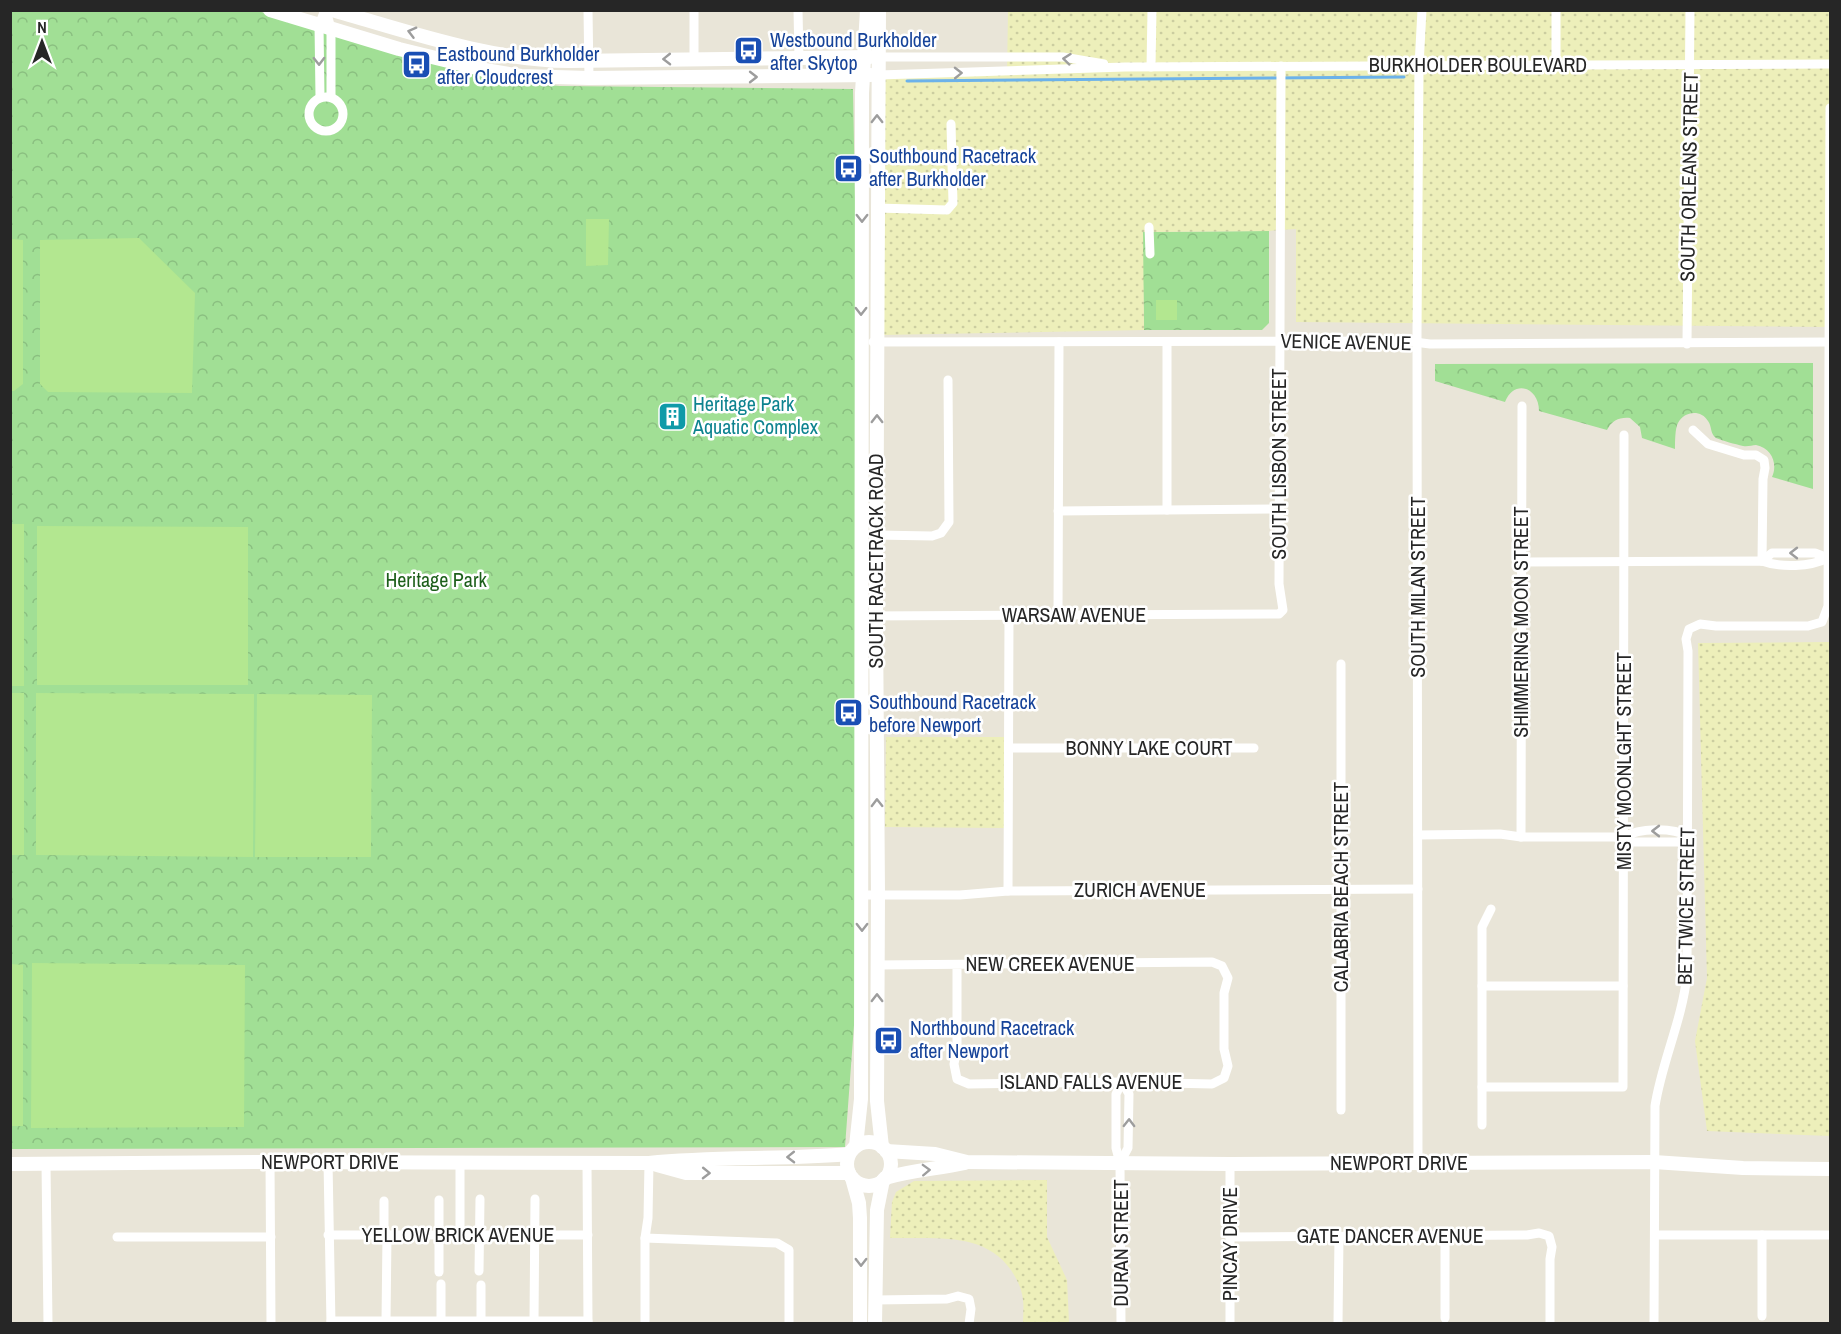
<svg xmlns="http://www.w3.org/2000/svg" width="1841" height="1334" viewBox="0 0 1841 1334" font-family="'Archivo Narrow',sans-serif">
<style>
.forest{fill:url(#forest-crowns)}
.sand{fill:url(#sand-dots)}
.pitch{fill:#b3e790}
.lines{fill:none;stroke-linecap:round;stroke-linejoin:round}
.stream{stroke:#6cb2ea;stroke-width:3}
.street{stroke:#fff;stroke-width:9}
.secondary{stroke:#fff;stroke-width:14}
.oneway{stroke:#9d9d9d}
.labels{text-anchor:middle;stroke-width:5;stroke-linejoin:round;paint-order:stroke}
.transit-label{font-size:20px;fill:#164399;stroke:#fff;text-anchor:start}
.street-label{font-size:20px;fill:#262626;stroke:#fff}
.culture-label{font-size:20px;fill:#0d838f;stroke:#fff;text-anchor:start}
.park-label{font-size:20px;fill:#1d5f1a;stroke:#fff}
</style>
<defs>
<pattern id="forest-crowns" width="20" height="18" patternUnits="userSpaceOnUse" patternTransform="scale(1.5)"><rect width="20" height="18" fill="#a1df95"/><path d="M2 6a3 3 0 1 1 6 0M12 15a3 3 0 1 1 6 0" fill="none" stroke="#8abf80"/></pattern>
<pattern id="sand-dots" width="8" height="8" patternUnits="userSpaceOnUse" patternTransform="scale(1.5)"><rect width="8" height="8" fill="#edefba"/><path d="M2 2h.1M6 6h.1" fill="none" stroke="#cbcda0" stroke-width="1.8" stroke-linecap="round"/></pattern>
</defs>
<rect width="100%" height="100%" fill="#e9e5d8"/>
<g class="forest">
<polygon points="10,11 258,11 493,80 560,86 853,89 862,592 862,917 845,1147 11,1149"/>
<polygon points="1269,231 1269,323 1262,330 1144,330 1142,232"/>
<path d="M1813,363V489L1772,477C1778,464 1772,448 1756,445C1752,445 1748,447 1743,446C1735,444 1723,441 1716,438C1710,434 1712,426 1708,421C1701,409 1684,411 1678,423C1675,428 1675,443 1675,449L1642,438L1640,427L1630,418C1620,417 1612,420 1607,430L1539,411C1539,387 1514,379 1505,402L1435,381V364Z"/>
</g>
<g class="sand">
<polygon points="1008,11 1830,11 1830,327 1296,322 1296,229 1268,231 1143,232 1144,330 881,335 885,75 1007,74"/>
<polygon points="1830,642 1830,1136 1707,1131 1695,1041 1707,978 1698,643"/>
<polygon points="886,737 1004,737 1004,828 885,827"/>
<path d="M1047,1180V1237L1067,1280L1069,1323H1023C1023,1316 1024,1308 1023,1300C1022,1289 1017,1279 1011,1270C984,1231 933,1239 890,1238L892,1202L896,1192L914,1181Z"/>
</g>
<g class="pitch">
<polygon points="586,219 609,219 608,265 586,266"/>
<polygon points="139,238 195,293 192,393 48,392 40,384 40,240"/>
<polygon points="11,239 23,240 23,384 14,391 10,391"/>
<rect x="1156" y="300" width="21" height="20"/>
<rect x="11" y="524" width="13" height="162"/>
<polygon points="37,526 248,527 248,685 37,685"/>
<rect x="11" y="693" width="13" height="162"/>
<polygon points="36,693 254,694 253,857 36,855"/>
<polygon points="257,694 372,695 371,857 255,857"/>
<polygon points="32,963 245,965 244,1127 31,1128"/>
<polygon points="11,964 23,965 23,1126 11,1126"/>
</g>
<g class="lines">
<polyline class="stream" points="907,81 1404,77"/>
<g class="street">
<polyline points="326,10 331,29 331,97"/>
<polyline points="588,10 589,78"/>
<polyline points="798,10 799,58"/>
<polyline points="879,57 1063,57 1104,64"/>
<polyline points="694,58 694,10"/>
<polyline points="1556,65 1556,10"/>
<polyline points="1151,67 1152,10"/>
<polyline points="879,75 1125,67 1830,64"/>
<circle cx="326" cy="114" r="17"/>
<polyline points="320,97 319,25 325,10"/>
<polyline points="877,208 947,210 953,203 951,124"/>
<polyline points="1149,227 1150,254"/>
<polyline points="873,342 1407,341 1430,344 1830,342"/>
<polyline points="1167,342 1167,510"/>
<polyline points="1687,344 1690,10"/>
<polyline points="1693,430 1708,444 1744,455 1756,455 1764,460 1765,468 1763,479 1762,561"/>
<polyline points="1058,511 1279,509"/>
<polyline points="876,535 932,536 941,533 949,522 948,380"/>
<polyline points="1762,561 1772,553 1815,553 1828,558"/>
<path d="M1522,562L1762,561C1781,568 1810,567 1828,558"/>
<polyline points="1058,615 1059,342"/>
<polyline points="862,616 1279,614 1283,610 1279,584 1281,66"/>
<polyline points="1009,748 1254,748"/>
<path d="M1418,835L1500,834L1521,837H1624L1633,842H1678L1688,836C1672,827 1639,828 1624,837"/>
<polyline points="1521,837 1522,406"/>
<polyline points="1008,891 1009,615"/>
<polyline points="862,895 960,895 1008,891 1418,889"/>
<polyline points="877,965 1212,962 1222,966 1228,978 1224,993 1224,1049 1228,1066 1224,1078 1212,1084 1122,1082 969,1084 957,1079 954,1064 957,1048 957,965"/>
<polyline points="1482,986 1623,986"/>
<polyline points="1482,1087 1623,1087 1624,435"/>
<polyline points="1341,1110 1341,664"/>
<polyline points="1482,1125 1482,927 1491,909"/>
<polyline points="270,1162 271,1324"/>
<polyline points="328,1162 331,1324"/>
<polyline points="587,1163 588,1324"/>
<polyline points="1120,1163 1128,1148 1129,1094 1122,1082"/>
<polyline points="1418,1163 1417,333 1419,66 1422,10"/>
<polyline points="46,1164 48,1324"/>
<polyline points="1230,1164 1230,1324"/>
<polyline points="384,1201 384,1228 387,1235 386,1321"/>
<polyline points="328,1235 588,1235"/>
<polyline points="460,1235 460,1163"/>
<polyline points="1655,1235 1830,1235"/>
<polyline points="117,1237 271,1237"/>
<polyline points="1230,1237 1527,1235 1539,1233 1549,1236 1552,1247 1550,1259 1550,1324"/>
<polyline points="645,1238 777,1243 789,1250 789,1324"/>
<polyline points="479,1271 480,1199"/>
<polyline points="439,1272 439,1200"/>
<polyline points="875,1300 947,1299 958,1296 969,1299 971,1309 969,1324"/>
<polyline points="1762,1316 1762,1235"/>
<polyline points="1445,1318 1445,1236"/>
<polyline points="331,1321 588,1321"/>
<polyline points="441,1321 441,1284"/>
<polyline points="481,1321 481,1285"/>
<polyline points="534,1321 535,1199"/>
<polyline points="645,1324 645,1238 648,1218 649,1163"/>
<polyline points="1121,1324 1120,1163 1116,1148 1116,1094 1122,1082"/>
<polyline points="1338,1324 1339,1236"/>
<path d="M1654,1324L1655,1106C1662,1061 1682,1021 1687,975L1688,651L1686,639L1689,629L1700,624L1716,626H1808L1822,622L1828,606L1830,108"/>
</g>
<g class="secondary">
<polyline points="270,10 399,49 485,70 521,76 589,78 871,75"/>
<path d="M332,10C410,32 488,60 569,61L870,57"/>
<polyline points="879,10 876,616 878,895 877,1101 882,1147"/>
<circle cx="869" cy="1164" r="22"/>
<polyline points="856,1146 861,1099 862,93 867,10"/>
<polyline points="886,1151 935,1154 967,1162 1230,1164 1654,1162 1743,1168 1830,1169"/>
<path d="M10,1164L270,1162L649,1163C715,1156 782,1160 849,1154"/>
<polyline points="657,1165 686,1173 849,1173"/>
<polyline points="852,1178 859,1203 860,1218 860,1324"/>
<path d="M885,1178C913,1170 937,1169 965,1163"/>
<polyline points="875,1324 877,1210 883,1180"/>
</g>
</g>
<defs><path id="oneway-chevron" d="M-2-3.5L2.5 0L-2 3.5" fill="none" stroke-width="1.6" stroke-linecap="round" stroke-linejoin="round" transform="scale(1.5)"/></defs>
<g class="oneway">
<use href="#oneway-chevron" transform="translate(412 32) rotate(-165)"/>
<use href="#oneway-chevron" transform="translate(667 59) rotate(179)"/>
<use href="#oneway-chevron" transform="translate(1067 59) rotate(-174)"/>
<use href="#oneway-chevron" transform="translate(319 61) rotate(89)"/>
<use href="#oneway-chevron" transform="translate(958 73) rotate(-1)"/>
<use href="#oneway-chevron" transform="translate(753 77)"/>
<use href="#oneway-chevron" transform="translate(877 119) rotate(-90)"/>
<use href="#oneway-chevron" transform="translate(862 218) rotate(90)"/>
<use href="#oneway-chevron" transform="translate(861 311) rotate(90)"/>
<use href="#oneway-chevron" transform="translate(877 419) rotate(-90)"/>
<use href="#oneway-chevron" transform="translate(1794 553) rotate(180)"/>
<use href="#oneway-chevron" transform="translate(877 803) rotate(-91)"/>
<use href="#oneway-chevron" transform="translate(1656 831) rotate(-180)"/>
<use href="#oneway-chevron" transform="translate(862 927) rotate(90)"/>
<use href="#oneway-chevron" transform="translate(877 998) rotate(-90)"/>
<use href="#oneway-chevron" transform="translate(1129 1123) rotate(-89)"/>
<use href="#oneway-chevron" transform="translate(791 1157) rotate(179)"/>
<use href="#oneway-chevron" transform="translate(926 1170) rotate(-2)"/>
<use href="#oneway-chevron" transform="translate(706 1173) rotate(1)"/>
<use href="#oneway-chevron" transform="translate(861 1262) rotate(90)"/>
</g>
<defs>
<symbol id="bus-square" viewBox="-11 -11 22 22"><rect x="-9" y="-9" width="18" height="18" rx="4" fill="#1a4fb4" stroke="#fff"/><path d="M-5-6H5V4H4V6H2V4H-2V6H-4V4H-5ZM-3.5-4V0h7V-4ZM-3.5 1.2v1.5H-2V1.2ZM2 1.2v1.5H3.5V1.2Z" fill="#fff"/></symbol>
<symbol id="building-square" viewBox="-11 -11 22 22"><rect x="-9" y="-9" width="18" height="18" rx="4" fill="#0f9aa8" stroke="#fff"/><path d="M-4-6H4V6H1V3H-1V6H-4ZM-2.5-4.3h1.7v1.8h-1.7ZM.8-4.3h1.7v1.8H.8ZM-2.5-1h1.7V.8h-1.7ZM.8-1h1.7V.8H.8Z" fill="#fff"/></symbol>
</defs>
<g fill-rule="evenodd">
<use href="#bus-square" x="732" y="34" width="33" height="33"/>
<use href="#bus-square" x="400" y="48" width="33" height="33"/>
<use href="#bus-square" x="832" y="152" width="33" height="33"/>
<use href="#building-square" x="656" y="400" width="33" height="33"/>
<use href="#bus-square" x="832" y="696" width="33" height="33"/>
<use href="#bus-square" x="872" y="1024" width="33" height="33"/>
</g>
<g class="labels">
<g class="transit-label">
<text x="770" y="47">Westbound Burkholder<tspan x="770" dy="23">after Skytop</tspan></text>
<text x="437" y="61">Eastbound Burkholder<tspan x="437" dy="23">after Cloudcrest</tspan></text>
<text x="869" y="163">Southbound Racetrack<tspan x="869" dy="23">after Burkholder</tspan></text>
<text x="869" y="709">Southbound Racetrack<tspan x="869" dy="23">before Newport</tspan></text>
<text x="910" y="1035">Northbound Racetrack<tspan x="910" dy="23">after Newport</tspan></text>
</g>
<g class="street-label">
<text x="1478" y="72">BURKHOLDER BOULEVARD</text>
<text transform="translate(1689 177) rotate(-89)" y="7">SOUTH ORLEANS STREET</text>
<text transform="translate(1346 342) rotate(1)" y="7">VENICE AVENUE</text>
<text transform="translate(1279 464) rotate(-90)" y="7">SOUTH LISBON STREET</text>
<text transform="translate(876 561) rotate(-90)" y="7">SOUTH RACETRACK ROAD</text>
<text transform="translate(1418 587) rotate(-90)" y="7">SOUTH MILAN STREET</text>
<text x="1074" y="622">WARSAW AVENUE</text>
<text transform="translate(1521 622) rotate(-90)" y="7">SHIMMERING MOON STREET</text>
<text x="1149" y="755">BONNY LAKE COURT</text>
<text transform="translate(1624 761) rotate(-90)" y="7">MISTY MOONLGHT STREET</text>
<text transform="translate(1341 887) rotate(-90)" y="7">CALABRIA BEACH STREET</text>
<text x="1140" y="897">ZURICH AVENUE</text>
<text transform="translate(1686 906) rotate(-89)" y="7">BET TWICE STREET</text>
<text x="1050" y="971">NEW CREEK AVENUE</text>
<text x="1091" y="1089">ISLAND FALLS AVENUE</text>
<text x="330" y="1169">NEWPORT DRIVE</text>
<text x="1399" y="1170">NEWPORT DRIVE</text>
<text x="458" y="1242">YELLOW BRICK AVENUE</text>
<text x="1390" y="1243">GATE DANCER AVENUE</text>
<text transform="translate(1121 1243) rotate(-90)" y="7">DURAN STREET</text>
<text transform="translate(1230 1244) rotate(-90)" y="7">PINCAY DRIVE</text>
</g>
<g class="culture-label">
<text x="693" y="411">Heritage Park<tspan x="693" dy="23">Aquatic Complex</tspan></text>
</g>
<g class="park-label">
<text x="436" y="587">Heritage Park</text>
</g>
</g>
<rect width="1841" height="1334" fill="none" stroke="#262626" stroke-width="24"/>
<g transform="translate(42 42)" stroke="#ffffff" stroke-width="4.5" paint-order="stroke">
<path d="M0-4.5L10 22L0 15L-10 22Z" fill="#262626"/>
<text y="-9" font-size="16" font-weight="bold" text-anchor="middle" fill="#262626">N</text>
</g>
</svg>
